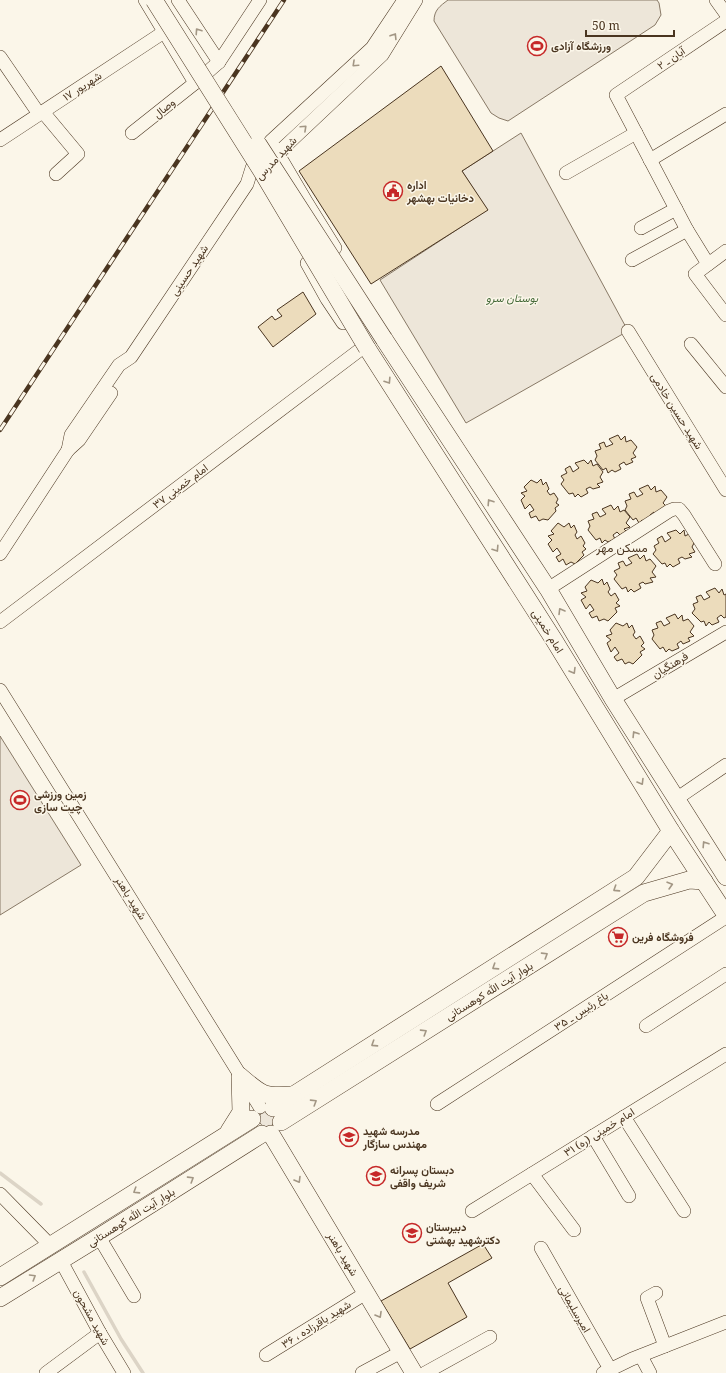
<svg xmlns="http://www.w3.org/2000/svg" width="726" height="1373" viewBox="0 0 726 1373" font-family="'Noto Serif',Vazirmatn,serif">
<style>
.green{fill:#ede6d9;stroke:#887966}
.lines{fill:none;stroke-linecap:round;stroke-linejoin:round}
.stream{stroke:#dcd4c6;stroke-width:3.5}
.building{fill:#ecdcbc;stroke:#4a3520}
.minor-casing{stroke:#4a3520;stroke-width:14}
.major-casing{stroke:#4a3520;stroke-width:18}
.minor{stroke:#fbf6e9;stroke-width:13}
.major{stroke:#fbf6e9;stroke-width:17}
.rail-casing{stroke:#4a3520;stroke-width:4.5}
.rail{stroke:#fbf6e9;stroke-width:3;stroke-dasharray:9;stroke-linecap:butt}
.major-bridge-casing{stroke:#4a3520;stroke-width:18;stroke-linecap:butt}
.major-bridge{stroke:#fbf6e9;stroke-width:17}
.oneway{stroke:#a29684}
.labels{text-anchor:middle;stroke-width:3;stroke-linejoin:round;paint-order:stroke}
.poi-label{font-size:11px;font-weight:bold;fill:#4a3520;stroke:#fbf6e9;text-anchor:start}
.street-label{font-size:11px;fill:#4a3520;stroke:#fbf6e9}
.park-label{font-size:11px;font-style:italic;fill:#436837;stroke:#fbf6e9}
.neighbourhood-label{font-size:12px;fill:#4a3520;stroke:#fbf6e9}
</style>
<rect width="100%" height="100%" fill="#fbf6e9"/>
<g class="green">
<path d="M448,0H657L659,3L661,15L655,25L508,121L499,118L491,113L434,21C434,10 440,6 448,0Z"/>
<polygon points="521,133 628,331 466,423 380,280 487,210 462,171"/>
<polygon points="0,736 81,865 0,915"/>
<circle cx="267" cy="1119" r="8"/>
</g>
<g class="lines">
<g class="stream">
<polyline points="0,1173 41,1204"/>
<polyline points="84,1272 121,1339 143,1373"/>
</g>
</g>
<g class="building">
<polygon points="441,66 493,151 462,171 488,210 371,284 299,171"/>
<polygon points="303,292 316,314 273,347 258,327 272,316 275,320 282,316 277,310"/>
<polygon points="618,435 621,440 625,436 626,442 631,440 637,447 633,453 636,457 631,459 633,462 626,465 624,462 619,465 621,469 615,472 612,470 608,473 606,468 603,470 595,460 597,456 595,451 601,449 599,444 604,442 606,447 613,444 609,439"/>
<polygon points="584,460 588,464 591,460 593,466 597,464 603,472 600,477 603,482 597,484 600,487 593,489 590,487 586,489 588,493 581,497 578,494 575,497 573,493 569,494 561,484 564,480 561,476 567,473 565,469 570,466 573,472 579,468 575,463"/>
<polygon points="541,479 543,485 546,482 549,489 547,491 550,495 554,493 558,499 556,503 559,505 555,508 556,511 548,520 543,519 539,521 536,516 531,518 529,513 534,510 530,504 525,509 521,500 525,496 521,493 527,491 524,487 531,480 537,483"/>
<polygon points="648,485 651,490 655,486 656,492 661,490 667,497 663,503 667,507 656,515 654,512 650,515 652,519 645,522 642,520 639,523 636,518 633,520 625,510 627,506 625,501 631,499 629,494 634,492 637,497 643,494 639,489"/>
<polygon points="611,505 614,510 618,506 620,512 624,510 630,517 626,523 630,527 624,529 627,532 620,535 617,532 613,535 615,539 608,542 605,540 602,543 600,538 596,540 588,530 590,526 588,521 594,519 592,514 597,512 600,517 606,514 602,509"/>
<polygon points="558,523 564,527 569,523 571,528 574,525 577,532 575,535 577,539 581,536 585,543 583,546 586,549 582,552 584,555 575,564 571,562 566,565 563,559 559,562 556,557 561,554 557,548 553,552 548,544 552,540 548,536 554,534 551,531"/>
<polygon points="676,530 680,534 684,530 685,536 689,534 695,541 692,547 695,552 689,554 692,557 685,559 682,557 678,559 680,563 673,567 670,564 667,567 665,563 662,564 653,554 656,550 654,546 659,543 657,539 662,536 665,542 671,538 667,533"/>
<polygon points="637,554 640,559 644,555 646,561 650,559 656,566 652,572 656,577 650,578 653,582 645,584 643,582 639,584 641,588 634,592 631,589 628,592 626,587 622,589 614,579 617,575 614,571 620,568 618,563 623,561 626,566 632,563 628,558"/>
<polygon points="602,579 604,585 607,582 610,589 608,592 611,596 615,593 619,600 616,603 620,606 615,608 617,612 608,621 604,619 599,621 597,616 592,618 589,613 594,610 590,604 586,609 581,600 586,597 581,593 587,591 585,587 591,580 598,583"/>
<polygon points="715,588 719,593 722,589 724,595 726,594 726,617 724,618 721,615 717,618 719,622 712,625 709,622 706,626 704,621 701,622 692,613 695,609 693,604 698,602 696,597 701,595 704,600 710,597 706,592"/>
<polygon points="675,614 678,619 682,615 683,621 688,619 694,626 690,632 694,636 688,638 690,641 683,644 681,641 677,644 679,648 672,651 669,649 666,652 663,647 660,649 652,639 654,635 652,630 658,628 656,623 661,621 664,626 670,623 666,618"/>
<polygon points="616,623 623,626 627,623 629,628 632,625 635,632 633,635 636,639 640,636 644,643 641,646 645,649 640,652 642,655 633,664 629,662 625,664 622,659 617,661 614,657 619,653 615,647 611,652 607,643 611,640 606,636 612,634 610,630"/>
<polygon points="483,1244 492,1258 448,1283 467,1317 410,1349 381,1301"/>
</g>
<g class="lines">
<defs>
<g id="minor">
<polyline points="145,0 195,83"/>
<polyline points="178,0 219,62"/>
<polyline points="716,0 726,14"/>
<polyline points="0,57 39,114"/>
<polyline points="43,112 78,154 56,174"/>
<polyline points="132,133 195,83 219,62 260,0"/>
<polyline points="0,140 164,32"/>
<polyline points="274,147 307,203 335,248"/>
<polyline points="650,160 726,114"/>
<polyline points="266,171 278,153 382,55 416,0"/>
<polyline points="566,173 636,133"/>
<polyline points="641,228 676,209"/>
<polyline points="726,251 695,274 726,315"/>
<polyline points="632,260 687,230"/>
<polyline points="307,263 327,299 343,323"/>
<polyline points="708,264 687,230 616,95 726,21"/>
<polyline points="628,331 726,490"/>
<polyline points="691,344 726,387"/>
<polyline points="68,450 71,435 119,365 131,357 247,184 252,168 271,141 372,48 404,0"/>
<polyline points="0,554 68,450 79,440 111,393"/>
<polyline points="548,589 669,511 674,509 679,509 684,515 715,564"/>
<polyline points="0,622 361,349"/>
<polyline points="0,690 140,914 260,1107"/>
<polyline points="613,699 726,632"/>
<polyline points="676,799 726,765"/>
<polyline points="646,1026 726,974"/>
<polyline points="437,1104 726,917"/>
<polyline points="624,1117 684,1211"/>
<polyline points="593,1136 629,1196"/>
<polyline points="532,1174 574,1230"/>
<polyline points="0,1194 50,1245"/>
<polyline points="472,1211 726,1054"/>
<polyline points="99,1237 134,1296"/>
<polyline points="541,1248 610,1369"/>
<polyline points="61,1261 100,1333 124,1373"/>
<polyline points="656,1293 647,1298 665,1346"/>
<polyline points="266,1355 366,1293"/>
<polyline points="641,1356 650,1373"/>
<polyline points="46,1373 100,1333"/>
<polyline points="362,1373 401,1352"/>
<polyline points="425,1373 490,1337"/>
<polyline points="603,1373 632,1359 726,1322"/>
</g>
<g id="major">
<polyline points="384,339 548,589 613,699 726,877"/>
<polyline points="367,348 554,640 671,831 726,915"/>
<polyline points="273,1108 636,877 671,831"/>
<polyline points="281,1122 644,893 689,880 704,881"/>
<path d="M229,1131L241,1112L240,1076C262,1095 263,1097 292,1095"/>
<polyline points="271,1134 414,1373"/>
<polyline points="0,1277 252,1119"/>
<polyline points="0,1298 99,1237 262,1134"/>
</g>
</defs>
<use href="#minor" class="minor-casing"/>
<use href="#major" class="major-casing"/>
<use href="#minor" class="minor"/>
<use href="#major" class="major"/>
<defs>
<polyline id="rail" points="0,430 284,0"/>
</defs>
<use href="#rail" class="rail-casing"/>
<use href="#rail" class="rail"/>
<defs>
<g id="major-bridge">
<polyline points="154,0 261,170 367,348"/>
<polyline points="258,144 384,339"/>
</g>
</defs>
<use href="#major-bridge" class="major-bridge-casing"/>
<use href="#major-bridge" class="major-bridge"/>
</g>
<defs><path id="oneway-chevron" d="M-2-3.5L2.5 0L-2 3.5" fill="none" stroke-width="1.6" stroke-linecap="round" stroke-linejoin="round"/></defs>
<g class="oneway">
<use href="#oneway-chevron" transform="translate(198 31) rotate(-124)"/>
<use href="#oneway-chevron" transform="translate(394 36) rotate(-58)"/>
<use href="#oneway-chevron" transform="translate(355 64) rotate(137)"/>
<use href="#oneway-chevron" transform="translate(304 128) rotate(-43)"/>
<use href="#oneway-chevron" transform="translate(388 381) rotate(57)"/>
<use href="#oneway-chevron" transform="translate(490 502) rotate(-123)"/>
<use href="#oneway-chevron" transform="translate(496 549) rotate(57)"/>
<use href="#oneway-chevron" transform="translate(561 611) rotate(-121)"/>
<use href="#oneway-chevron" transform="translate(573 671) rotate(59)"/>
<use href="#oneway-chevron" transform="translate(635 734) rotate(-122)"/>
<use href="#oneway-chevron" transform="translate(641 782) rotate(59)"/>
<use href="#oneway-chevron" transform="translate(705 844) rotate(-123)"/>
<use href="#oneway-chevron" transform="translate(670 885) rotate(-16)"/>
<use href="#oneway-chevron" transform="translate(616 889) rotate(147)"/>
<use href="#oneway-chevron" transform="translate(545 955) rotate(-32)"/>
<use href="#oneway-chevron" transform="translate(495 967) rotate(147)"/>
<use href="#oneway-chevron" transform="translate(424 1032) rotate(-32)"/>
<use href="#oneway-chevron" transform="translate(374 1044) rotate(147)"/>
<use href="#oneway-chevron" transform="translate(314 1102) rotate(-32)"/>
<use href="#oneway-chevron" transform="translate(191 1179) rotate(-32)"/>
<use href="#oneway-chevron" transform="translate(298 1180) rotate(59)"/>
<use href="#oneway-chevron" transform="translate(136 1191) rotate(148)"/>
<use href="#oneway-chevron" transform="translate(33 1277) rotate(-31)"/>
<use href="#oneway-chevron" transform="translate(379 1315) rotate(60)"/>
</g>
<defs>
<symbol id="stadium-ring" viewBox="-11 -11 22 22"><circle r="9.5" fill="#fbf6e9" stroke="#c62828" stroke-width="1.5"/><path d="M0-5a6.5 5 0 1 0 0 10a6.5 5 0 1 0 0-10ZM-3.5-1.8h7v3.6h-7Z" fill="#c62828"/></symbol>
<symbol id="civic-ring" viewBox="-11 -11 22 22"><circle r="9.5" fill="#fbf6e9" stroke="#c62828" stroke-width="1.5"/><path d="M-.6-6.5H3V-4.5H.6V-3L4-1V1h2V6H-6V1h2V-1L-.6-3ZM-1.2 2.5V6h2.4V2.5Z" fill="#c62828"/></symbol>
<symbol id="supermarket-ring" viewBox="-11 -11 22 22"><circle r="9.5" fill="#fbf6e9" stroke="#c62828" stroke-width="1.5"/><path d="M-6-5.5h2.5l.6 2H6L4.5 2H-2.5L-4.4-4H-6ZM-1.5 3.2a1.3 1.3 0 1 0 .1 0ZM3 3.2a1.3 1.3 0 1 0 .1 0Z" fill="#c62828"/></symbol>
<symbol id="school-ring" viewBox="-11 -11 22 22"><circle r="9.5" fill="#fbf6e9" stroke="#c62828" stroke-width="1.5"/><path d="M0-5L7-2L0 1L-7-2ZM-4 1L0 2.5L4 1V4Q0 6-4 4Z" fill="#c62828"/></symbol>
</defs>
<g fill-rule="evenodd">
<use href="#stadium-ring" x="526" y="35" width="22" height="22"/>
<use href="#civic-ring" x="382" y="180" width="22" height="22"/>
<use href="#stadium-ring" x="9" y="789" width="22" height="22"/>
<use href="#supermarket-ring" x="607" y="926" width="22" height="22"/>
<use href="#school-ring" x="338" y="1126" width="22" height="22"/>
<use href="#school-ring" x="365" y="1165" width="22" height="22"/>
<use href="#school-ring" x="401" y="1222" width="22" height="22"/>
</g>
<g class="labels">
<g class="poi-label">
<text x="551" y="50">ورزشگاه آزادی</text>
<text x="407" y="189">اداره<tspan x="407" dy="13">دخانیات بهشهر</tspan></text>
<text x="34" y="798">زمین ورزشی<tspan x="34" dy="13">چیت سازی</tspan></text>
<text x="632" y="941">فروشگاه فرین</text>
<text x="363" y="1135">مدرسه شهید<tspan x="363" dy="13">مهندس سازگار</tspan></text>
<text x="390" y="1174">دبستان پسرانه<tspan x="390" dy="13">شریف واقفی</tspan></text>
<text x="426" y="1231">دبیرستان<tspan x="426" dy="13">دکترشهید بهشتی</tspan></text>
</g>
<g class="street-label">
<text transform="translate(671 58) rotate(-34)" y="4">آبان ـ ۲</text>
<text transform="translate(82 86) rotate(-33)" y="4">۱۷ شهریور</text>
<text transform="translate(164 108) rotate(-39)" y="4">وصال</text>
<text transform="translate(276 158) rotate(-47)" y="4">شهید مدرس</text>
<text transform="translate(189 270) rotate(-56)" y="4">شهید حسینی</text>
<text transform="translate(677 411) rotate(58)" y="4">شهید حسین خادمی</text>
<text transform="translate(180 486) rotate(-37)" y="4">امام خمینی ۳۷</text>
<text transform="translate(548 631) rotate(58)" y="4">امام خمینی</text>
<text transform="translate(670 665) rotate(-31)" y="4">فرهنگیان</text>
<text transform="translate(131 898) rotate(58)" y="4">شهید باهنر</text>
<text transform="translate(489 991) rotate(-32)" y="4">بلوار آیت الله کوهستانی</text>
<text transform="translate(581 1011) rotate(-33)" y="4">باغ رئیس ـ ۳۵</text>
<text transform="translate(599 1132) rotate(-32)" y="4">امام خمینی (ره) ۳۱</text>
<text transform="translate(131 1217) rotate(-32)" y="4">بلوار آیت الله کوهستانی</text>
<text transform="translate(343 1254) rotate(59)" y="4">شهید باهنر</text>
<text transform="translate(575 1309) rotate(60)" y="4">امیرسلیمانی</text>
<text transform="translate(92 1317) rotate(61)" y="4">شهید مشحون</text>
<text transform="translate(316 1324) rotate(-32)" y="4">شهید باقرزاده ، ۳۶</text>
</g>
<g class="park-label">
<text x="512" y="302">بوستان سرو</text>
</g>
<g class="neighbourhood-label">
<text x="622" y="552">مسکن مهر</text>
</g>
</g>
<path d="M586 30v6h88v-6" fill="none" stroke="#4a3520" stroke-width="2"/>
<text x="592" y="30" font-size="12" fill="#4a3520" stroke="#fbf6e9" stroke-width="3" paint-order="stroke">50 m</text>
</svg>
